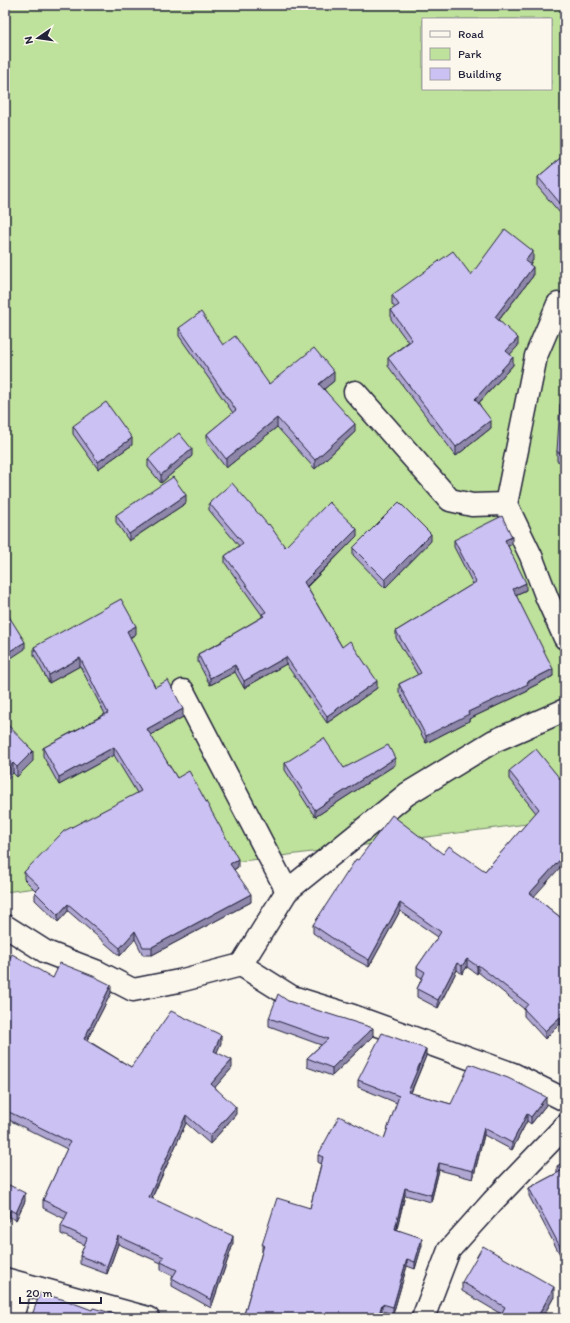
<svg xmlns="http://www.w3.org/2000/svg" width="570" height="1323" viewBox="0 0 570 1323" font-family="Itim,sans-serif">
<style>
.green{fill:#bee19b;stroke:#70826b;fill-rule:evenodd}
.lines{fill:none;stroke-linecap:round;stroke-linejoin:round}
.minor-casing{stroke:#22223b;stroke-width:25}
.minor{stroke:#fbf7ec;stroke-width:22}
.wall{fill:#afa6d1;stroke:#22223b}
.shaded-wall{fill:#8e87aa;stroke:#22223b}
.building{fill:#cbc1f3;stroke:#22223b}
</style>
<rect width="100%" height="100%" fill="#fbf7ec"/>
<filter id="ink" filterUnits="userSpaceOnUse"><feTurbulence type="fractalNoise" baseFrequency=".025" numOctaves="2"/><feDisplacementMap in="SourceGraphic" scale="8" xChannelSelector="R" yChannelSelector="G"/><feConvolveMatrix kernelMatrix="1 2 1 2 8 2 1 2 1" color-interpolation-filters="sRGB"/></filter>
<g filter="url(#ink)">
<path class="green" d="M5,5H565V819L5,892ZM423,19H551V89H423Z"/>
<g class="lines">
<defs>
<g id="minor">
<polyline points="558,304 536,356 506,504 531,556 547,598 565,638"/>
<polyline points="355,392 450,500 472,505 506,504"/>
<polyline points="183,691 287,891"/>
<polyline points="5,926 46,952 98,972 133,990 179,981 241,965 292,997 353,1016 513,1074 565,1100"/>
<polyline points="241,965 287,891 407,794 494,741 565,710"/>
<polyline points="5,1279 148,1318"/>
<polyline points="12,1318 21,1284"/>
<polyline points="423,1318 449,1250 493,1201 565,1126"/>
</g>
</defs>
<use href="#minor" class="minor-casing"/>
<use href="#minor" class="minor"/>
</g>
<g class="wall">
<polygon points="565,154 565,219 538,187 538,177"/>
<polygon points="533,260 530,264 533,276 499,320 518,346 510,354 513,365 479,403 491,428 456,456 388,366 388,358 408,342 391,319 391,310 395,308 392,304 392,295"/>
<polygon points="565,326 565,338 564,337 564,328"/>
<polygon points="179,328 223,345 269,384 334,381 324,389 355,432 315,469 277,427 226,468 207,443 207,434 233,413 179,336"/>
<polygon points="565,404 565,462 557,461 557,452"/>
<polygon points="73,426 132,445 98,469 73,434"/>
<polygon points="192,456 161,483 148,467 148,459"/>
<polygon points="186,503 129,541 116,522 116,515"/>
<polygon points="209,503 285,547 357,536 307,587 342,647 377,688 327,723 286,664 244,688 235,672 210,685 198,662 198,654 221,642 221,641 262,617 262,615 225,563 225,556 239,546 209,510"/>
<polygon points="454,540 512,544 508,546 526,590 516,595 553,676 528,689 528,691 469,719 469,721 426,743 399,692 399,684 418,675 396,638 396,631 473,584 454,547"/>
<polygon points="431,541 385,588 353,555 353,548"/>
<polygon points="136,634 130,638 155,687 183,717 150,735 177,778 238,867 234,870 251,902 152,955 143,955 135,939 120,956 68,911 58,922 35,900 35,892 36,891 24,879 24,872 137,793 114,755 59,785 43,756 43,748 105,714 80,666 49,683 34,655 34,647"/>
<polygon points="5,722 33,761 17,777 13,773"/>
<polygon points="285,763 344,768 395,765 315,817 285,770"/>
<polygon points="509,771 565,785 534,896 565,921 565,1030 560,1024 545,1039 524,1016 524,1009 478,972 477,974 467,967 462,974 457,970 438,1008 417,997 417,989 422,978 417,975 417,967 438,937 400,911 369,967 341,952 313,933 313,925 358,860 443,854 485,871 536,813 509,779"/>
<polygon points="5,967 53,978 111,993 87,1040 131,1067 221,1043 216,1053 232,1068 215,1087 236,1114 210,1144 186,1123 152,1198 233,1244 211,1308 172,1286 172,1278 173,1276 161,1270 161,1263 118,1244 107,1274 80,1264 80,1256 85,1245 61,1234 61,1226 65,1219 43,1208 43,1200 67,1149 5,1118"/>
<polygon points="288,1001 373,1036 332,1076 307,1067 307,1058 321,1045 269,1026 269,1018"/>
<polygon points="426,1056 411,1093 451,1104 546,1105 531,1124 527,1121 512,1150 484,1135 473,1179 439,1170 431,1202 405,1195 397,1229 422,1245 415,1269 407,1266 393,1314 382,1311 380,1318 243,1318 262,1252 262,1245 310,1208 321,1164 318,1162 318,1155 384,1139 397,1103 358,1087 358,1080"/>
<polygon points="565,1162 565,1264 529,1196 529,1188 557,1173 557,1166"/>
<polygon points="5,1183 25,1201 16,1220 10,1217"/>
<polygon points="462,1282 554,1297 542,1318 499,1318 501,1314 462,1291"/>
</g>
<g class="shaded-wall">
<polygon points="533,251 533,260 525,270 525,261"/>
<polygon points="533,267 533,276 495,325 495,317"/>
<polygon points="518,338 518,346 506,359 506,351"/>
<polygon points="513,357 513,365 475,407 475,399"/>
<polygon points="334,372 334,381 319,393 319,384"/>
<polygon points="277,418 277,427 226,468 226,459"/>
<polygon points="491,420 491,428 456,456 456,447"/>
<polygon points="355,424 355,432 315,469 315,460"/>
<polygon points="132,438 132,445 98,469 98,462"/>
<polygon points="192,449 192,456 161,483 161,475"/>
<polygon points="186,495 186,503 129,541 129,534"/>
<polygon points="357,529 357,536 304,589 304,582"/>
<polygon points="431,534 431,541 385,588 385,580"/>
<polygon points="512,537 512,544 505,548 505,540"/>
<polygon points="526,583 526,590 513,596 513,589"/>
<polygon points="136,626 136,634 127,639 127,631"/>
<polygon points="25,642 25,649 5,662 5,654"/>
<polygon points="286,657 286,664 244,688 244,681"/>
<polygon points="80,658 80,666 49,683 49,675"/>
<polygon points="235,665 235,672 210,685 210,678"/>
<polygon points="553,669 553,676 528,689 528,691 469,719 469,721 426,743 426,736 468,712"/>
<polygon points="377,681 377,688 327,723 327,716"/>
<polygon points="183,709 183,717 147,737 147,729"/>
<polygon points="114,747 114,755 59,785 59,777"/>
<polygon points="33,751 33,761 17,777 17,767"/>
<polygon points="395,758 395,765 315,817 315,810"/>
<polygon points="13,763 13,773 5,782 5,772"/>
<polygon points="565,854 565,862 530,901 530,893"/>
<polygon points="238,859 238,867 230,872 230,864"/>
<polygon points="251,894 251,902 152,955 152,947"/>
<polygon points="400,903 400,911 369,967 369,960"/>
<polygon points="68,904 68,911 58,922 58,915"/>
<polygon points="135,931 135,939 120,956 120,948"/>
<polygon points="467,959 467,967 462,974 462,966"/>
<polygon points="457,963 457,970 438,1008 438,1000"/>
<polygon points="478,965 478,972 477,974 477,966"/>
<polygon points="111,985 111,993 84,1046 84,1039"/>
<polygon points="560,1017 560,1024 545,1039 545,1031"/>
<polygon points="373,1028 373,1036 332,1076 332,1068"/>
<polygon points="221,1035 221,1043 214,1059 214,1051"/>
<polygon points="426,1049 426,1056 408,1099 408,1092"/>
<polygon points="232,1060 232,1068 211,1092 211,1084"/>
<polygon points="546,1097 546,1105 531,1124 531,1117"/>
<polygon points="236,1107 236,1114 210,1144 210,1136"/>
<polygon points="527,1114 527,1121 512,1150 512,1143"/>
<polygon points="186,1115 186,1123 149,1204 149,1197"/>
<polygon points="484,1128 484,1135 473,1179 473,1171"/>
<polygon points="439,1163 439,1170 431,1202 431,1195"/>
<polygon points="405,1188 405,1195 395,1236 395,1229"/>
<polygon points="25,1193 25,1201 16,1220 16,1213"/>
<polygon points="10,1210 10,1217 5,1228 5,1221"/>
<polygon points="118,1236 118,1244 107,1274 107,1266"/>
<polygon points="233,1236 233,1244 211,1308 211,1300"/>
<polygon points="422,1238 422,1245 415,1269 415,1262"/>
<polygon points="407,1259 407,1266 393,1314 393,1307"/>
<polygon points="554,1287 554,1297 542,1318 537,1318"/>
<polygon points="382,1304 382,1311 380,1318 378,1318"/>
</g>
<g class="building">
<polygon points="565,154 565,209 538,177"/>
<polygon points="505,229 533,251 525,261 533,267 495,317 518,338 506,351 513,357 475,399 491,420 456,447 388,358 412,340 391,310 399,305 392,295 453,251 471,275"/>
<polygon points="201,312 223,345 235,336 269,384 314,348 334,372 319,384 355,424 315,460 277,418 226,459 207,434 236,410 179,328"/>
<polygon points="106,402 132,438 98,462 73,426"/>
<polygon points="560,404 565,404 565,453 557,452"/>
<polygon points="179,433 192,449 161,475 148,459"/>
<polygon points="173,477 186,495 129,534 116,515"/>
<polygon points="232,483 268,525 269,524 285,547 329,502 357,529 304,582 342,647 350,641 377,681 327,716 286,657 244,681 235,665 210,678 198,654 222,642 221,641 264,616 262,614 266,612 225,556 243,543 209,503"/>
<polygon points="399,502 431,534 385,580 353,548"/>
<polygon points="502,516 512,537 505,540 526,583 513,589 553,669 527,682 528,684 468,712 469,714 426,736 399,684 421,673 396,631 476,582 454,540"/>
<polygon points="121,599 136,626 127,631 155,687 168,680 183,709 147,729 177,778 189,771 238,859 230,864 251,894 152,947 143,947 135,931 120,948 68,904 58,915 35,892 40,887 24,872 64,831 141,791 114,747 59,777 43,748 108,713 80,658 49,675 34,647"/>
<polygon points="5,610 25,642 5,654"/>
<polygon points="5,722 33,751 17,767 13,763 5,772"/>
<polygon points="324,738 344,768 388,745 395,758 315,810 285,763"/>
<polygon points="536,749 565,785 565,854 530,893 565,921 565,1022 560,1017 545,1031 524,1009 528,1004 478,965 477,966 467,959 462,966 457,963 438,1000 417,989 425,972 417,967 441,932 400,903 369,960 341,944 313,925 356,859 358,860 392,815 443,854 449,846 485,871 539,809 509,771"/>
<polygon points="12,954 53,978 60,963 93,976 111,985 84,1039 131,1067 171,1011 221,1035 214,1051 232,1060 211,1084 236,1107 210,1136 186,1115 149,1197 233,1236 211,1300 172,1278 177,1270 161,1262 164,1257 118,1236 107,1266 80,1256 87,1238 61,1226 68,1212 43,1200 70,1142 5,1110 5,967"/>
<polygon points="278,994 288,1001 373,1028 332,1068 307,1058 328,1039 269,1018"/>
<polygon points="382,1033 426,1049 408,1092 451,1104 470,1064 508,1078 546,1097 531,1117 527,1114 512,1143 484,1128 473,1171 439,1163 431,1195 405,1188 395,1229 422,1238 415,1262 407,1259 393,1307 382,1304 378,1318 243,1318 264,1245 262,1245 277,1198 310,1208 323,1157 318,1155 339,1116 384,1139 399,1096 358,1080"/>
<polygon points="565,1162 565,1256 529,1188 563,1170 557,1166"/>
<polygon points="5,1183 25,1193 16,1213 10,1210 5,1221"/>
<polygon points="483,1246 554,1287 537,1318 499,1318 505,1307 462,1282"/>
<polygon points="40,1293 65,1300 92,1310 93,1308 119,1315 118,1316 122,1318 31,1318"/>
</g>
</g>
<rect width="570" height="1323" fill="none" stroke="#fbf7ec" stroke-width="20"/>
<rect x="10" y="10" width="550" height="1303" fill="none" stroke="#22223b" stroke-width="1.5" filter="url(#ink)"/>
<rect x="422" y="18" width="130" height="72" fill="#fbf7ec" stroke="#a4a2a5"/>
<rect x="430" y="31" width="20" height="6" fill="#fbf7ec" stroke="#a4a2a5"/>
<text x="458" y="38" font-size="12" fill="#22223b">Road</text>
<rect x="430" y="48" width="20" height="12" fill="#bee19b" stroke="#a4a2a5"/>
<text x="458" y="58" font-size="12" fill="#22223b">Park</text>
<rect x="430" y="68" width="20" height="12" fill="#cbc1f3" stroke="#a4a2a5"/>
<text x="458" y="78" font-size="12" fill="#22223b">Building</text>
<g transform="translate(38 38) rotate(257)" stroke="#fbf7ec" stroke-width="3" paint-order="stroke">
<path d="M0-3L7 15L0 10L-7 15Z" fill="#22223b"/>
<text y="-6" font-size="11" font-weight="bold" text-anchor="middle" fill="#22223b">N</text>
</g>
<path d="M20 1297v6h81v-6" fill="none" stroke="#22223b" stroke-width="2"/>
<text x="26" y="1297" font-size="12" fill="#22223b" stroke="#fbf7ec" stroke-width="3" paint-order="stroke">20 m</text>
</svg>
